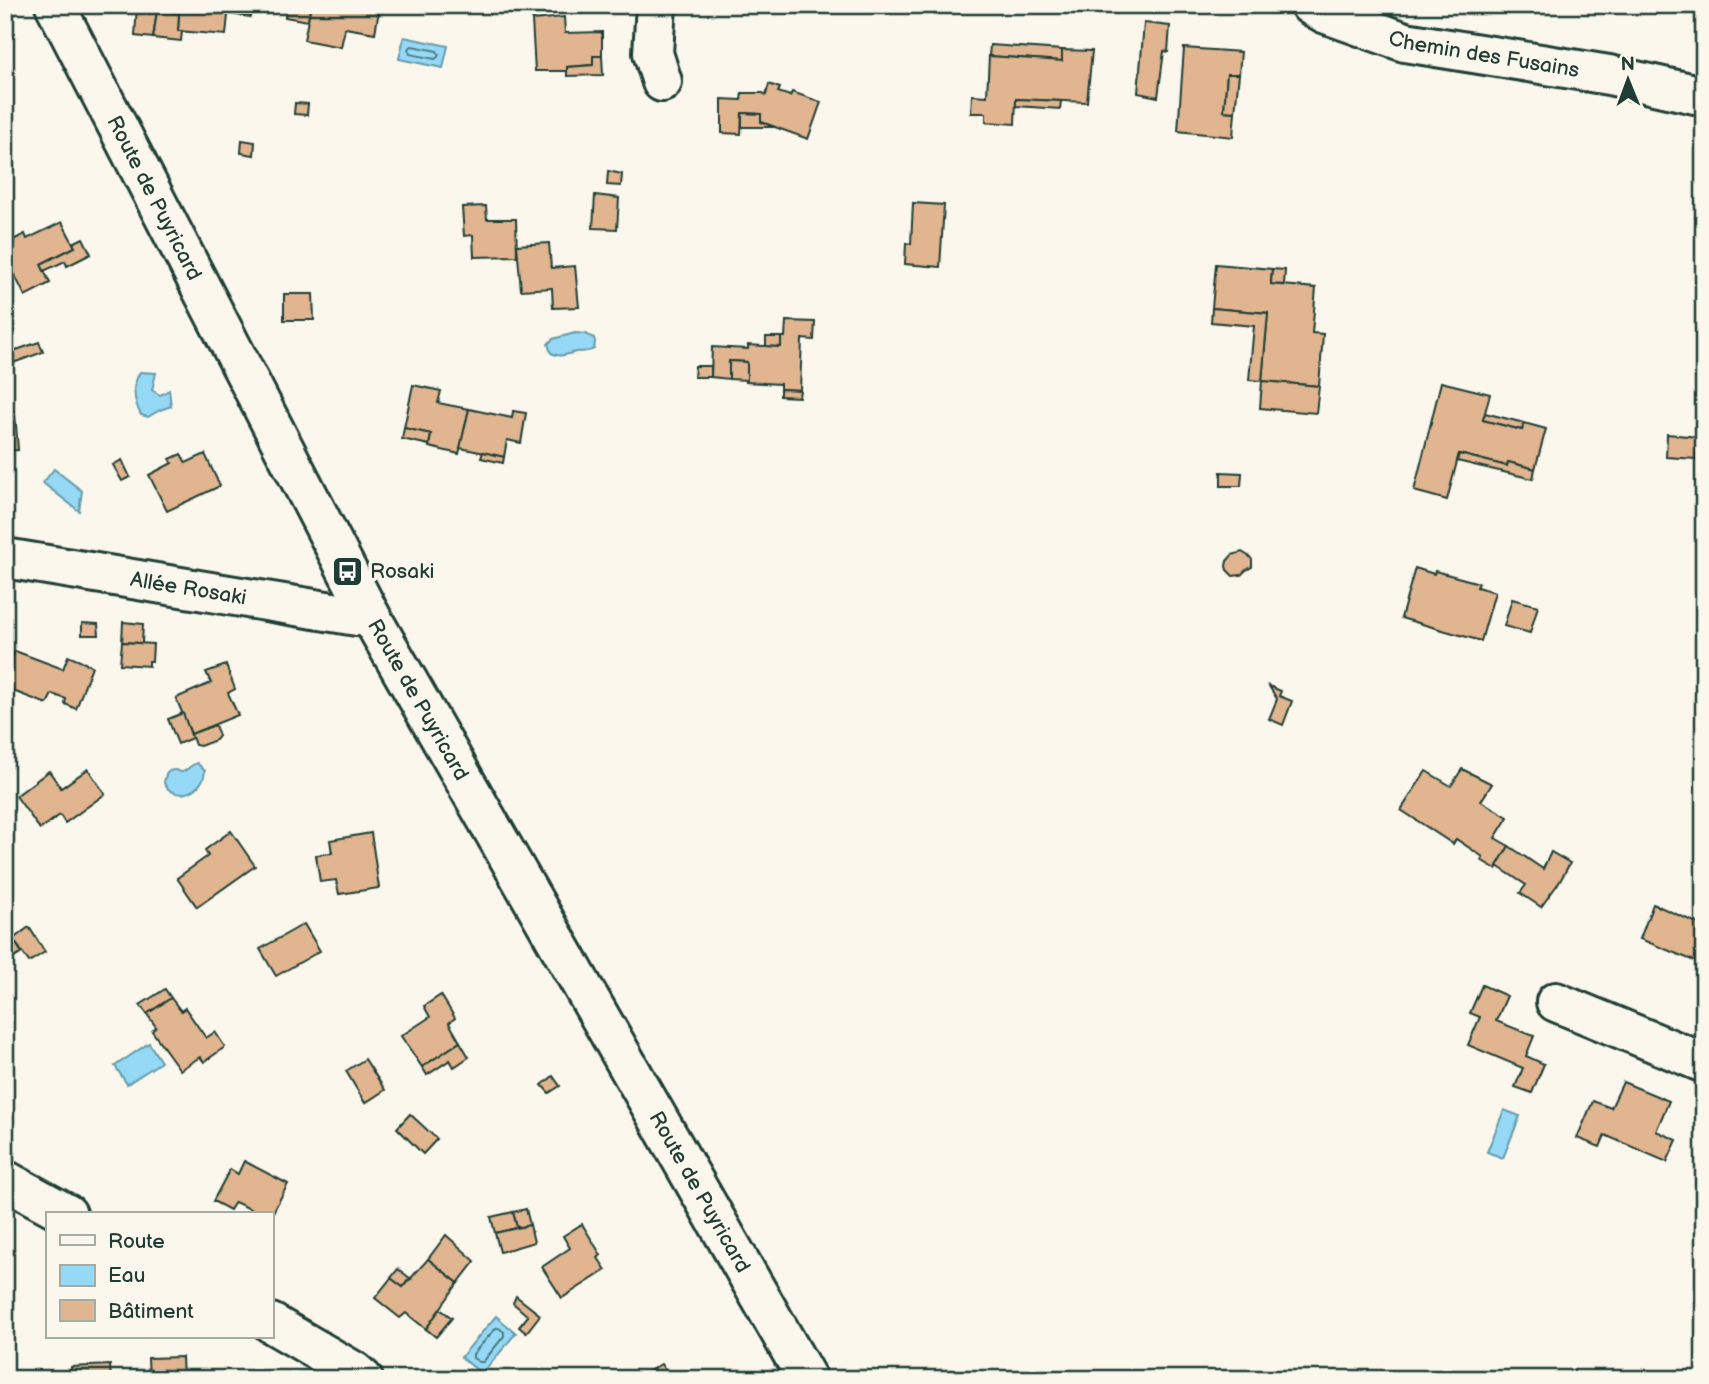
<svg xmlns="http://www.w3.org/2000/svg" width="1709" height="1384" viewBox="0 0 1709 1384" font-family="'Balsamiq Sans',sans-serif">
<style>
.water{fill:#95d9f7;stroke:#669ba9;stroke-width:2}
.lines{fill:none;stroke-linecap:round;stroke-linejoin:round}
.shore{stroke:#4e7b82;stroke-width:2}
.building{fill:#e0b590;stroke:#1f3d34;stroke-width:2}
.minor-casing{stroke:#1f3d34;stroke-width:44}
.major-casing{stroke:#1f3d34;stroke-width:44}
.minor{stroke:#fbf7ec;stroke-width:38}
.major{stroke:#fbf7ec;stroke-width:38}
.labels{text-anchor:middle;stroke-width:7;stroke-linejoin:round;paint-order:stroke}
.street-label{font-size:21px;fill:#1f3d34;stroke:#fbf7ec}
.poi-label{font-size:21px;fill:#1f3d34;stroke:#fbf7ec;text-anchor:start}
</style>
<rect width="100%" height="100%" fill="#fbf7ec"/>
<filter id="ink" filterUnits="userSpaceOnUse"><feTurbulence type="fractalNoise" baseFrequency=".0143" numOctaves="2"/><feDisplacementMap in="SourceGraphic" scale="14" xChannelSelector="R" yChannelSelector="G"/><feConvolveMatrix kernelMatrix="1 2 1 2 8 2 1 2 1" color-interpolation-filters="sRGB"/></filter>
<g filter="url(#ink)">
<g class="water">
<polygon points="404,37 448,46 443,68 399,59"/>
<path d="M575,333L585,334L594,338L595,342L594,349C587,353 583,351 576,352C566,354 562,358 551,353L548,344L553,339Z"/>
<path d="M140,372L156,373L152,390L160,395L169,390L171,406L160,410L148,417L141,415C134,402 131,385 140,372Z"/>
<polygon points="54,469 82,491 79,511 43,483"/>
<path d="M197,763L205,771C203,794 173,802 164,783C165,776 166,770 175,770C177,770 179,772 181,772C187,772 189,765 197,763Z"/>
<polygon points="149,1043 161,1062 127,1084 115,1066"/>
<polygon points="1504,1110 1520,1116 1503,1158 1487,1152"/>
<polygon points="496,1316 516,1333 482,1374 461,1357"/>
</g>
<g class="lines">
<g class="shore">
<polygon points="412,46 437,51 439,54 438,57 435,59 410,54 408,49"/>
<polygon points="496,1328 499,1328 504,1332 504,1336 483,1362 479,1362 473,1358 473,1354"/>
</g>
</g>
<g class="building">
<polygon points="137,5 229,5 226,35 178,31 179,13 157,11 153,38 135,36"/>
<polygon points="229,5 252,5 251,17 228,14"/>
<polygon points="287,5 311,5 308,21 285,17"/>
<polygon points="311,5 380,5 375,33 345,28 341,47 304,40"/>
<polygon points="157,11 179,13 178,31 182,31 181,41 153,38"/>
<polygon points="564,17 565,33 602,32 602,56 593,56 593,65 567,67 567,71 535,71 532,20"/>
<polygon points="1144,23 1170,26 1168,52 1164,51 1158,97 1138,93"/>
<polygon points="990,45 1062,50 1062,61 989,56"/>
<polygon points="1184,48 1241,52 1239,74 1227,74 1224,111 1235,112 1233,137 1178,131"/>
<polygon points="1062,50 1092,51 1087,102 1016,99 1015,124 986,122 986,113 971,113 972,95 987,96 989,56 1062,61"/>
<polygon points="593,56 602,56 603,75 567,76 567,67 593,65"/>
<polygon points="1227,74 1239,74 1235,112 1224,111"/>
<polygon points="769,84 780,88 778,92 790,96 792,92 821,102 808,139 761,122 761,114 742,113 741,134 722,133 722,99 741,100 742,93 763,93 766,95"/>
<polygon points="1016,99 1061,101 1060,109 1016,106"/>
<polygon points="295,103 308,104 307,115 294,114"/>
<polygon points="742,113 761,114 761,122 775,127 742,127"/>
<polygon points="242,140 255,142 254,155 241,153"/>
<polygon points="608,171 622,174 621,186 607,185"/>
<polygon points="595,195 619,198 617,229 593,228"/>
<polygon points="913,203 944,205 940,267 905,264 906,243 911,244"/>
<polygon points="486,206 487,219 516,219 517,256 474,257 473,235 464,236 462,207"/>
<polygon points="62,222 75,247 41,264 50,283 25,296 5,255 5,244 25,234 27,239"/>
<polygon points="83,238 91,254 67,266 65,261 44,271 41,264 75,247 73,243"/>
<polygon points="549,243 551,268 575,266 579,307 553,308 552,288 521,290 517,245"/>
<polygon points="1216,264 1272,269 1271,284 1316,288 1312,333 1323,334 1319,386 1262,381 1268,313 1212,308"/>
<polygon points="1272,269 1285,270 1284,285 1271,284"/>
<polygon points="284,294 313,294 314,320 284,320"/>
<polygon points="1212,308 1268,313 1262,381 1249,380 1254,326 1211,322"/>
<polygon points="786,321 815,322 814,340 802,339 800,390 780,389 780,384 746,382 747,362 729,361 729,379 711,377 712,347 748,349 748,345 781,347 781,337 785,337"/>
<polygon points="766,337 781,337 781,347 766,346"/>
<polygon points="39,342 43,352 5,366 5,354"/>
<polygon points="729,361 747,362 747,380 729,379"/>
<polygon points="695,366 711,366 711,377 694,377"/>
<polygon points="1262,381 1319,386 1316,413 1260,408"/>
<polygon points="1441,382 1490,394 1483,420 1522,430 1524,423 1546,429 1535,469 1508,462 1507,466 1459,454 1447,500 1414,491"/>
<polygon points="413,385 441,391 438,403 469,409 459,454 429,447 431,434 404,428"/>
<polygon points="780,389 800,390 799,397 780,396"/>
<polygon points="469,409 512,418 513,411 526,413 521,443 507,440 504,457 460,448"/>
<polygon points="15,412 18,450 5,451 5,413"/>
<polygon points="1485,413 1524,423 1522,430 1483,420"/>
<polygon points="404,428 431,434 429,445 402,439"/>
<polygon points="1667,434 1698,437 1696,459 1666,457"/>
<polygon points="483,452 504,457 503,463 481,458"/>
<polygon points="181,454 186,463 205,454 220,486 167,511 149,475 172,463 170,459"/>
<polygon points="1459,454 1507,466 1508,462 1535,469 1533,479 1457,461"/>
<polygon points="122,460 130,477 122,481 113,465"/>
<polygon points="1221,472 1242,473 1241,486 1221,486"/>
<polygon points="1242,552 1250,557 1252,560 1252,567 1246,570 1241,575 1233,576 1227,570 1226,566 1227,561 1232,555"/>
<polygon points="1415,568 1434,574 1435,571 1479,583 1477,587 1495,592 1481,641 1401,618"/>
<polygon points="1512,599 1538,606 1530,633 1504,626"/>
<polygon points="123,622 143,624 142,643 122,642"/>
<polygon points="82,623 98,624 99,635 82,635"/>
<polygon points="122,642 153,644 152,661 149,661 149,666 120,664"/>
<polygon points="15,651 63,669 68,656 92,666 76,709 65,704 66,699 52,694 47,704 5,688 5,674"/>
<polygon points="226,665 235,689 228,693 238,715 191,734 176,698 211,683 206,672"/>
<polygon points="1269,686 1281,691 1279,696 1292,701 1283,725 1269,719 1277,699"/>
<polygon points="183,713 192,738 178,744 168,719"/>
<polygon points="215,725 219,736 216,740 200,746 195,745 191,734"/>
<polygon points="88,769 105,794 65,823 60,815 40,829 16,796 49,771 61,788"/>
<polygon points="1462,769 1492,784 1481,801 1508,817 1495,838 1509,846 1496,869 1481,860 1483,857 1456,839 1453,844 1401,810 1426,771 1451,786"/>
<polygon points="231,831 255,866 197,907 177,878 208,856 205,850"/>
<polygon points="371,833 379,888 339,894 336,880 320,882 316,855 332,853 330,840"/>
<polygon points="1509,846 1543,869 1551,852 1570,863 1560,881 1541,907 1520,893 1526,885 1497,866"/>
<polygon points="1653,904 1699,924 1702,915 1704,916 1704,965 1640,939"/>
<polygon points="304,924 320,951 276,976 260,949"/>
<polygon points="29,927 45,952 29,962 13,939"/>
<polygon points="13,939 22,953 5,964 5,944"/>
<polygon points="1482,985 1507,996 1496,1021 1534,1036 1526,1056 1544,1064 1532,1093 1515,1087 1523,1068 1468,1045 1480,1017 1470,1013"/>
<polygon points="165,989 171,998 147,1014 140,1005"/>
<polygon points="441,995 455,1018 449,1023 460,1042 422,1067 401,1036 430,1017 424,1006"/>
<polygon points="171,998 181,1011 185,1008 206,1038 215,1032 225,1047 204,1062 200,1057 180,1070 152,1031 156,1027 147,1014"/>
<polygon points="460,1042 469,1057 454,1067 450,1060 427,1075 422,1067"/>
<polygon points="365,1059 385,1090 365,1103 346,1071"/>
<polygon points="553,1076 560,1086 549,1093 542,1085"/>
<polygon points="1623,1082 1669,1101 1656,1131 1677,1140 1667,1162 1605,1135 1600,1147 1577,1138 1593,1101 1611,1108"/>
<polygon points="410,1114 437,1139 423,1154 397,1128"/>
<polygon points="244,1161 288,1184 271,1216 271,1214 261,1214 235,1202 230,1210 213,1201 230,1169 238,1174"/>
<polygon points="526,1209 530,1225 517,1228 513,1212"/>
<polygon points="513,1212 517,1228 495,1233 491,1217"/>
<polygon points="582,1224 601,1255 598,1258 606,1270 562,1298 542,1267 570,1248 563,1236"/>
<polygon points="530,1225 534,1242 500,1252 495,1233"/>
<polygon points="446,1235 475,1261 458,1283 428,1259"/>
<polygon points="428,1259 458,1283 426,1329 406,1313 400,1318 375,1298 391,1278 403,1287"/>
<polygon points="398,1269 411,1279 408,1280 403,1287 391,1278"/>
<polygon points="516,1296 540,1315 526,1333 519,1327 528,1316 513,1303"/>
<polygon points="440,1309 452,1318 436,1337 426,1329"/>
<polygon points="182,1357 183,1379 149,1379 148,1358"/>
<polygon points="661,1364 670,1378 676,1374 678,1379 637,1378"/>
<polygon points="110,1365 111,1379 71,1379 71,1367"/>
</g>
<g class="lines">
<defs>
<g id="minor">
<polyline points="656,5 653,53 662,82"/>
<path id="s1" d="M1310,5L1324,13L1405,42L1609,75L1704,96"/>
<path id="s2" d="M5,558L357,616L370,615"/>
<polyline points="1556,1002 1704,1063"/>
<polyline points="5,1180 67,1214"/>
<polyline points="271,1323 355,1372 363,1379"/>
</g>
<g id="major">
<path id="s3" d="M55,5L370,615L807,1379"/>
</g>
</defs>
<use href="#minor" class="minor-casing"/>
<use href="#major" class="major-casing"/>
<use href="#minor" class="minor"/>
<use href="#major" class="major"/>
</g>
</g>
<defs>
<symbol id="bus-square" viewBox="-11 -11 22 22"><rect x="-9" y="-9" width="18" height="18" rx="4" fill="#1f3d34" stroke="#fbf7ec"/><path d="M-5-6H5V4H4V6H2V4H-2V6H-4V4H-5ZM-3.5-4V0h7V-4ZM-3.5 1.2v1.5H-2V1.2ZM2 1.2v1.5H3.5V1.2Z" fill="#fff"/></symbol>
</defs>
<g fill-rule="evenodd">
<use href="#bus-square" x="330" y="554" width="35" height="35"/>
</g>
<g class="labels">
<g class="street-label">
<text dy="7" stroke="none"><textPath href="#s1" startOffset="182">Chemin des Fusains</textPath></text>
<text dy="7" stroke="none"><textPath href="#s3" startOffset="217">Route de Puyricard</textPath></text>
<text dy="7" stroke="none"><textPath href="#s2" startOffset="186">Allée Rosaki</textPath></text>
<text dy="7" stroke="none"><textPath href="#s3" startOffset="784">Route de Puyricard</textPath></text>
<text dy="7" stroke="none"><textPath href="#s3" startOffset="1351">Route de Puyricard</textPath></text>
</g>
<g class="poi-label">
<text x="370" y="578">Rosaki</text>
</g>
</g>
<rect width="1709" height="1384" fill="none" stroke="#fbf7ec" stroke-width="28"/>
<rect x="14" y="14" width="1681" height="1356" fill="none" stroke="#1f3d34" stroke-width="2.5" filter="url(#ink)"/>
<rect x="46" y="1212" width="228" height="126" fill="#fbf7ec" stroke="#a3ada2" stroke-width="2"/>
<rect x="60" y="1235" width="35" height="10" fill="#fbf7ec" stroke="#a3ada2" stroke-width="2"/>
<text x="108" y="1248" font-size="21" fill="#1f3d34">Route</text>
<rect x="60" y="1265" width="35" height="21" fill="#95d9f7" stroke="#a3ada2" stroke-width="2"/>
<text x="108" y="1282" font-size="21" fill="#1f3d34">Eau</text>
<rect x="60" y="1300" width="35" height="21" fill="#e0b590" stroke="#a3ada2" stroke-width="2"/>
<text x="108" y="1318" font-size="21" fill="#1f3d34">Bâtiment</text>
<g transform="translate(1628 80) rotate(359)" stroke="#fbf7ec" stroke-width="5" paint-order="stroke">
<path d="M0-5L12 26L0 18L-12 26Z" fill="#1f3d34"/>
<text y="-10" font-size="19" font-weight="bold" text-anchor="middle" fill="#1f3d34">N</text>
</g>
</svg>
